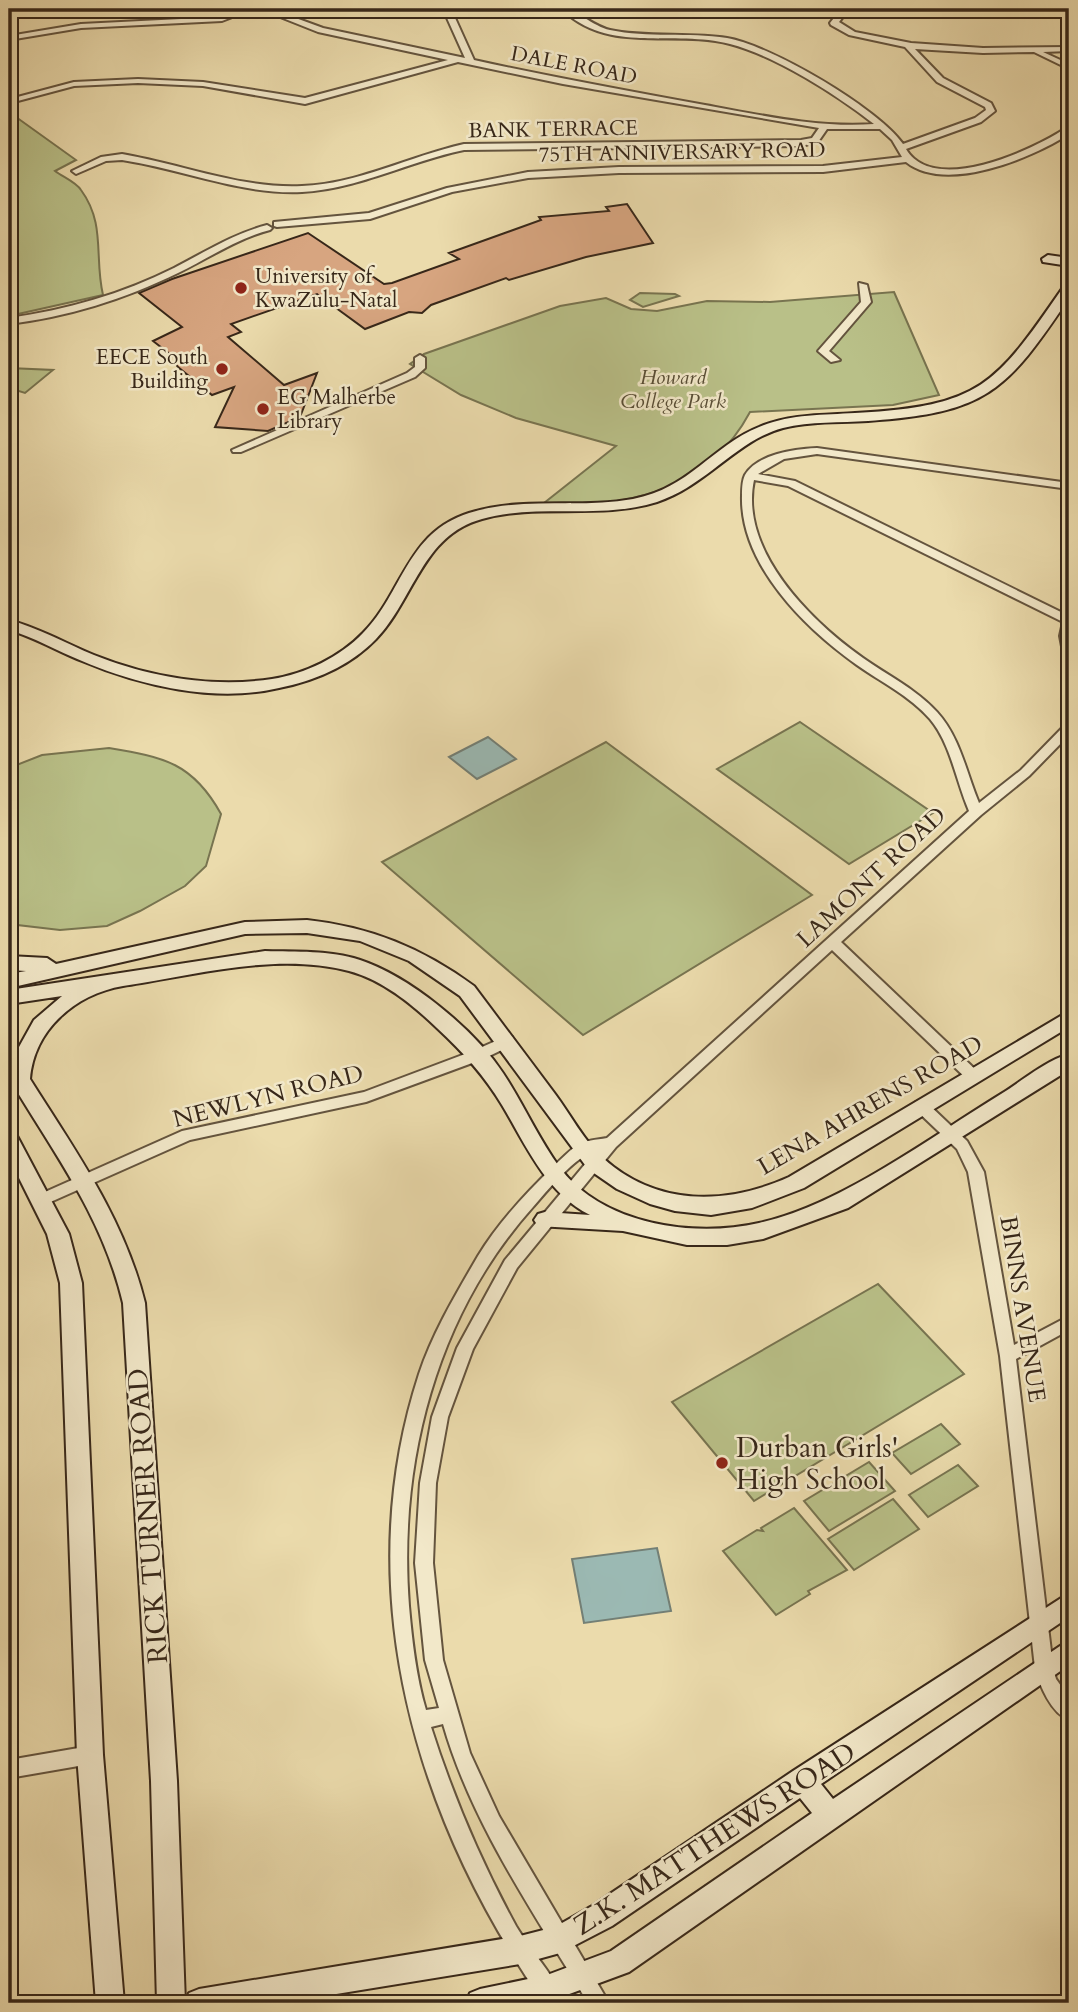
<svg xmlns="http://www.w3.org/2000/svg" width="1078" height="2012" viewBox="0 0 1078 2012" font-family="Cardo,serif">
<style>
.green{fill:#b9c088;stroke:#787450;stroke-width:2}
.water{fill:#9bb9b3;stroke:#737f75;stroke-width:2}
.building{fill:#d7a580;stroke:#372719;stroke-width:2}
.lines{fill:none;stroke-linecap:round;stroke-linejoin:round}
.street-casing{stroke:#64543e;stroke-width:4}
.secondary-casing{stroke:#372719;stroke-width:4}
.street{fill:#f2e8c9;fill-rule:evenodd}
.secondary{fill:#f2e8c9;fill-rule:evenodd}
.poi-dot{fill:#8f2418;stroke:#f2e8c9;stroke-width:2.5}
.labels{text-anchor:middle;stroke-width:5;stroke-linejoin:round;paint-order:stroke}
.far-street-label{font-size:21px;fill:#372719;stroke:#f2e8c9}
.far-poi-label{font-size:21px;fill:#372719;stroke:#f2e8c9;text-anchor:start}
.far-park-label{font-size:21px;font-style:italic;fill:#584d35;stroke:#f2e8c9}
.street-label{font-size:24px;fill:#372719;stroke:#f2e8c9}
.near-poi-label{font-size:28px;fill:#372719;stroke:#f2e8c9;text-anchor:start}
.near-street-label{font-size:28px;fill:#372719;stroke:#f2e8c9}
</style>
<rect width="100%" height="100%" fill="#ebdbac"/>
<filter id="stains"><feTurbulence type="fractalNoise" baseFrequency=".00286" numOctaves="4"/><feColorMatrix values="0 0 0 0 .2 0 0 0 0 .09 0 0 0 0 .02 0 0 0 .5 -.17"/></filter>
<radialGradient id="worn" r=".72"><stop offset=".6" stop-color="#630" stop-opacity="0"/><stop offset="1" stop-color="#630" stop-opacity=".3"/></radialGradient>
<g class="green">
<path d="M9,112L76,160L55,171C63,177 76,182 81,190C106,224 94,257 103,295L9,316Z"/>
<path d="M894,292L939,395L893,405L750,412C706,495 624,506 539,507L616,446L516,418L461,395L410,364L424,354L560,306L606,298L631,309L657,311L707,301L770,302Z"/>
<polygon points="640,293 675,294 679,296 643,307 630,300"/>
<polygon points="9,368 53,370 25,393 9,388"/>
<polygon points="800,722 933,813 849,864 717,769"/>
<polygon points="606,742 812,895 583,1035 382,862"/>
<path d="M109,748C164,757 193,763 221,814L206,866L185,886L140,911L107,926L60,930L9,924V768L42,755Z"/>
<polygon points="878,1284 964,1374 754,1501 672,1402"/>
<polygon points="941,1424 960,1444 911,1474 892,1453"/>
<polygon points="869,1462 895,1491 829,1531 804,1501"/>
<polygon points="958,1465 978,1486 928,1517 909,1495"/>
<polygon points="893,1499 919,1529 854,1570 828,1539"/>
<polygon points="794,1508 847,1570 808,1591 810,1594 776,1615 723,1551 757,1530 763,1531 761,1528"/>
</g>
<g class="water">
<polygon points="488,737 516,759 477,779 449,757"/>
<polygon points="657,1548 671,1611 584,1623 572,1559"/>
</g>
<polygon class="building" points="627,204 653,243 586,257 509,280 506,278 431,305 422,313 409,312 365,329 317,294 231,324 241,332 228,337 284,385 317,373 300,417 268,431 215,427 234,387 212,395 178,367 175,363 179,361 153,341 182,327 139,293 172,279 308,233 384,284 392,283 459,259 449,253 541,220 539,217 609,211 606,207"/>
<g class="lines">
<defs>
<g id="street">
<polygon points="242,9 253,9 222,21 81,28 9,40 9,36 81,24 221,17"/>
<path d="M260,9H271L323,28L465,58L443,9H451L474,60C551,77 628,91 705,105C761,115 817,128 874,124C837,95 776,56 730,44C674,29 608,55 562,9C575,8 592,26 610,30C648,38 688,32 727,38C770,45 878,108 903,144L975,118L986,110L985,107L937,82L905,47L849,35L831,25L830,23L841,9H849L839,22L855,32L911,43L983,48L1069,47V51L1043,52L1069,64V69L1034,52L983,53L915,49L943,78L991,103L995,111L981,122L906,149C934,196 1033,150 1066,128L1069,127V134C1032,158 946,194 906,162L823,172L619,173L528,178L452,192L370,219L277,227L274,226V222L369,213L447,188L528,172L619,167L823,166L902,157L892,140L880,129H827L818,142L801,146L464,150C410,161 358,189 302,192C241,195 182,169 122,160L106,161L76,174L72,171L101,157L122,154C182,164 241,189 302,186C358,184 410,156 464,144L801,140L812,138L819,128L563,84L458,62L305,104L203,86L138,83L74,86L14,102L10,99L74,82L138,79L203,82L305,98L448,60L318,32Z"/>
<path d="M267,225L272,228L270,230C236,239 209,258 178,273C125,299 67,317 9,324V318C66,310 122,294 174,268C205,252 233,234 267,225Z"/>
<polygon points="859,283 867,285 871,302 829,351 840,360 831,362 818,351 861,302"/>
<polygon points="420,355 425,358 425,368 415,377 241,452 233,452 232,450 407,373 415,367 415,358"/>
<path d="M817,448L1069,483V489L817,454L784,459L758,474L795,481L1069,616V656L1063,652L1060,636L1063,622L788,486L754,480C739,551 811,621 863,658C887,675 916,689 937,712C960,737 966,772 979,803L1021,770L1065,725L1069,724V735L1029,776L981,815L841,942L979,1073L981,1077L979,1081H969L832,950L616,1147L517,1268L473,1349L448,1417L436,1483L433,1563L443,1660L470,1753L499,1816L609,2003H588C535,1914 472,1825 443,1724L431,1727C453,1796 481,1862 516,1926C531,1951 556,1978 566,2003H544C416,1820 348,1592 419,1374C433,1332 456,1294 478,1256C498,1223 525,1194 553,1167C560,1160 568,1152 576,1146C585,1140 596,1140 607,1138L969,811C956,781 951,744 930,719C910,696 881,682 857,665C806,629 740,565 742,496C742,490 742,481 745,475C757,454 795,449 817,448ZM596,1151L505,1260L457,1348L432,1417L420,1483L415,1563L425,1660L439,1708L426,1710C416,1677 412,1640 409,1606C398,1463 436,1315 533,1207C546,1192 577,1154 596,1151Z"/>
<polygon points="507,1036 512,1037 514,1041 512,1045 483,1059 366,1102 190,1140 46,1204 36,1204 33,1200 36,1196 182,1131 364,1092 473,1051"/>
<path d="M921,1101L926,1102L967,1141L984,1172L1014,1345L1069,1316V1330L1016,1359L1053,1668L1056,1679L1069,1697V1720C1051,1713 1040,1686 1035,1668L1000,1356L968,1172L957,1149L916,1110L914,1106L916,1102Z"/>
<polygon points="90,1746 97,1749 99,1755 97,1761 90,1764 9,1778 9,1760"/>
</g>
<g id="secondary">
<polygon points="1048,255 1069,258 1069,266 1043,262 1042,259"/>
<path d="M1069,285V298C1006,392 986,413 868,421C840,423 811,421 783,428C737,440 706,486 657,502C600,520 539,503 482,519C422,535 414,600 376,639C350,666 314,681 279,688C215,703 141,686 82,661C57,651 34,637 9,630V620C39,628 65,643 94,655C149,677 212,688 272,679C305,674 340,657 363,633C403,593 406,533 469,513C522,496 579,509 633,499C690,488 712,446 759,427C789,414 823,415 855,413C981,406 995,386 1064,286Z"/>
<path d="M307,920C371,927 422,948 474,986C501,1022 528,1058 555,1094C570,1114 584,1141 603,1158C657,1207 727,1205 789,1177L1069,1011V1027L804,1188L752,1208L711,1215L675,1211L650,1204L617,1189L588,1169L460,996L409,961L360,941L307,933L245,934L9,988V974L26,971L9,970V956L47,958L56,964L245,922Z"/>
<path d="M265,951C296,952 330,950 360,960C409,976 474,1029 503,1073C523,1103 538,1138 560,1168C603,1225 694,1238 759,1223C841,1205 929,1138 1001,1094C1022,1081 1045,1061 1069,1054V1070L848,1208L763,1239L727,1245H687L623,1231L538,1226L534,1220L538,1214L545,1212L590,1215C546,1193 526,1145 502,1105C484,1075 463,1052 437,1028C413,1005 383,980 349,971C277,952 195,975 123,986C76,994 34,1029 30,1079C76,1152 124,1218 145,1303L177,1781L185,2003H157L151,1781L123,1303C102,1215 54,1154 9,1078V1055L14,1056L34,1020L62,996L9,1004V990Z"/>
<polygon points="9,1131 16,1134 69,1234 82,1283 103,1755 124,2003 96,2003 77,1755 60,1283 47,1234 9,1158"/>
<polygon points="1069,1593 1069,1617 821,1784 833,1799 1069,1640 1069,1665 629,1972 545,2003 466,2003 470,1993 480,1989 547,1975 611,1951 812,1813 800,1798 612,1926 560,1953 520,1964 281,2003 185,2003 189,1993 199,1989 520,1936 555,1927 592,1906 793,1771"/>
</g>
</defs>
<use href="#street" class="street-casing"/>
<use href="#secondary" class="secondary-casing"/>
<use href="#street" class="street"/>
<use href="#secondary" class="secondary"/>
</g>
<g class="poi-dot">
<circle cx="241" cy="288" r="7"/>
<circle cx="222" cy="369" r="7"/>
<circle cx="263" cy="409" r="7"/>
<circle cx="722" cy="1463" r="7"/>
</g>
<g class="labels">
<g class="far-street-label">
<text transform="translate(574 65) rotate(11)" y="7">DALE ROAD</text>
<text transform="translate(553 129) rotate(-1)" y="7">BANK TERRACE</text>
<text transform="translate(682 152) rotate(-1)" y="7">75TH ANNIVERSARY ROAD</text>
</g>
<g class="far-poi-label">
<text x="255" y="283">University of<tspan x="255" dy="24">KwaZulu-Natal</tspan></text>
<text x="208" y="364" text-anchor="end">EECE South<tspan x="208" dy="24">Building</tspan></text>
<text x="277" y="404">EG Malherbe<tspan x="277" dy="24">Library</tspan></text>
</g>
<g class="far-park-label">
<text x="673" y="384">Howard<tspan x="673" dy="24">College Park</tspan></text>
</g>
<g class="street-label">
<text transform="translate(871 877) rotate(-43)" y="8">LAMONT ROAD</text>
<text transform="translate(268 1096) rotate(-14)" y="8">NEWLYN ROAD</text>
<text transform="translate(870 1105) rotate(-30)" y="8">LENA AHRENS ROAD</text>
<text transform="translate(1023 1309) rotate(81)" y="8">BINNS AVENUE</text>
</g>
<g class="near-poi-label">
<text x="736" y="1457">Durban Girls'<tspan x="736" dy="32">High School</tspan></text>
</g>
<g class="near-street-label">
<text transform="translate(147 1516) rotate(-94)" y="10">RICK TURNER ROAD</text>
<text transform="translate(714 1838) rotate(-33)" y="10">Z.K. MATTHEWS ROAD</text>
</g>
</g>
<rect width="1078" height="2012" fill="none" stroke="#ebdbac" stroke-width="35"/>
<rect x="10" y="10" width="1057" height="1991" fill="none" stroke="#372719" stroke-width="3.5"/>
<rect x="18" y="18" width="1043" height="1977" fill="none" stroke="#372719" stroke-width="2"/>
<rect width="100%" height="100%" filter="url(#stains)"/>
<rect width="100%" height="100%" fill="url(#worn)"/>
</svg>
